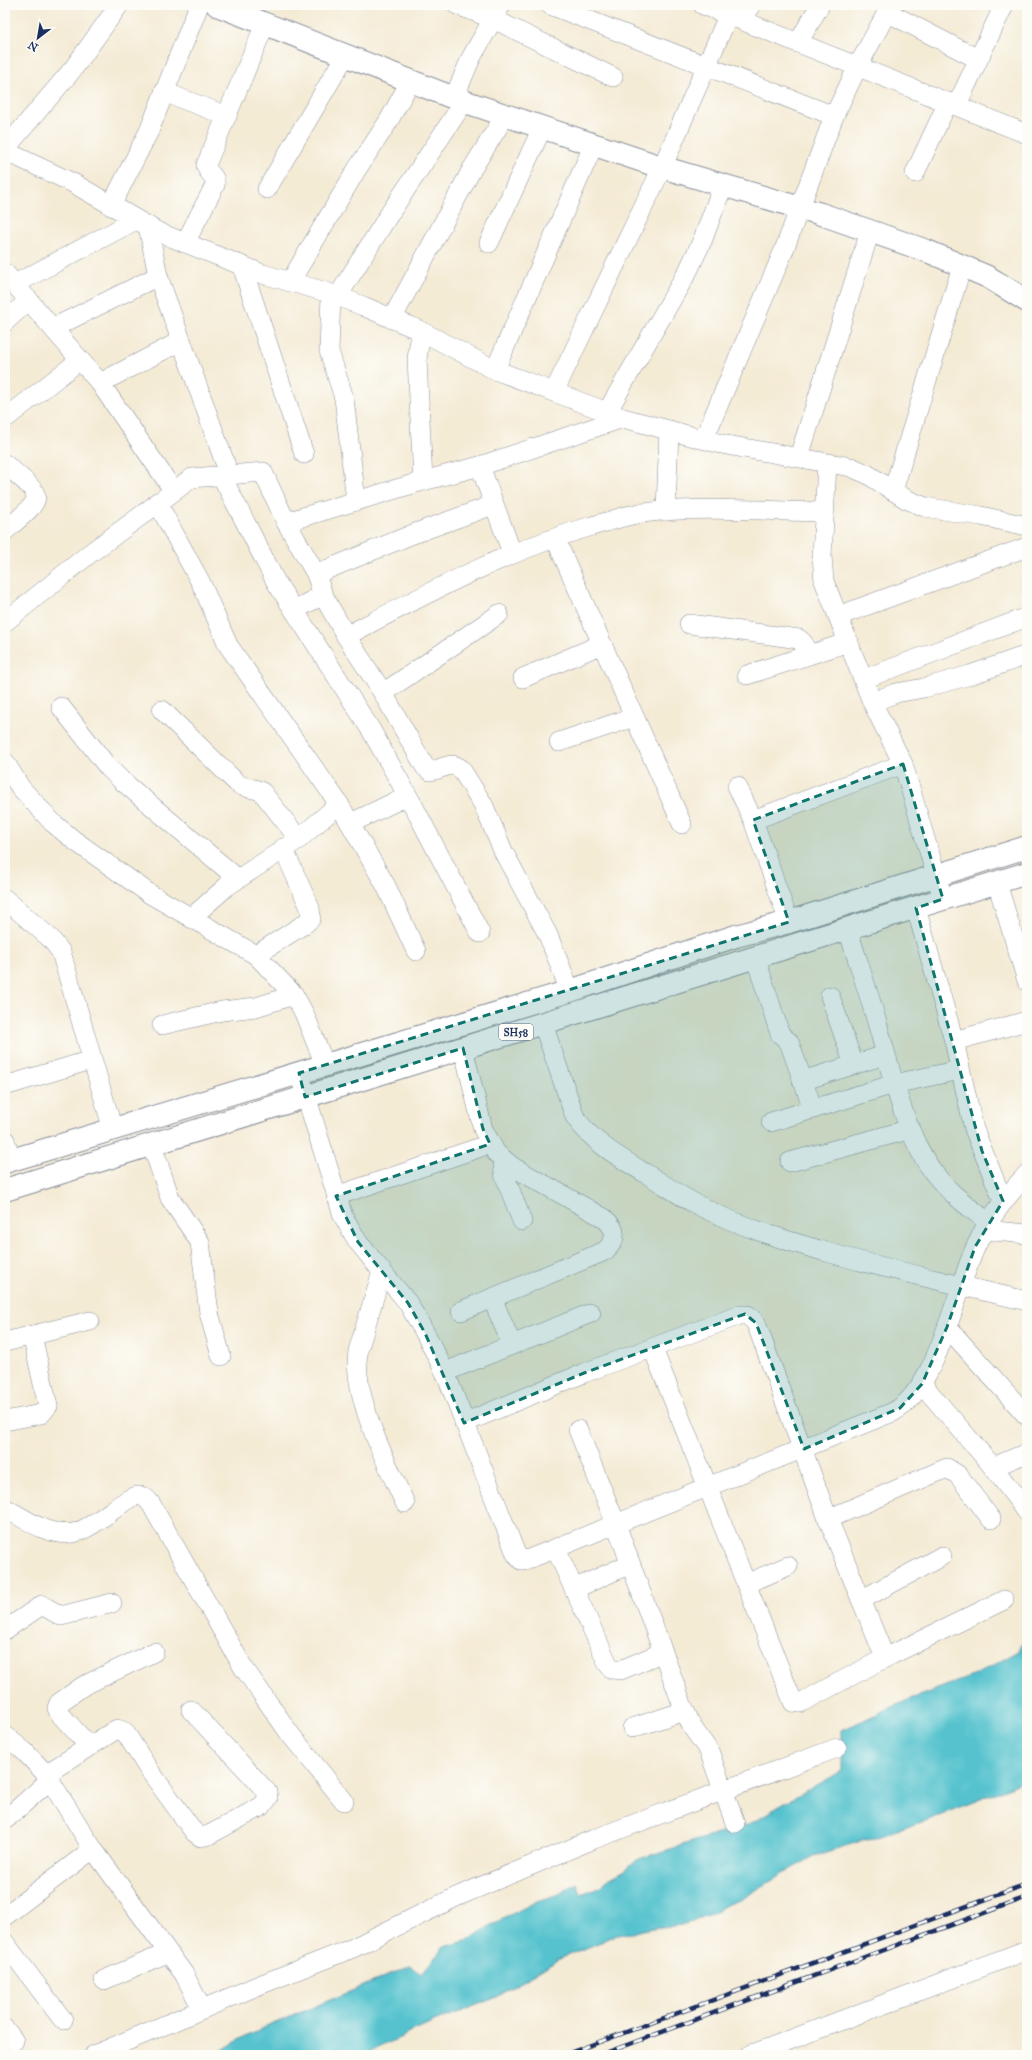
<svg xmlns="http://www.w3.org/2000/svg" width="1032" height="2060" viewBox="0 0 1032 2060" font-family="'IM FELL Great Primer',serif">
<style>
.water{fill:#55c2ce;stroke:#387896}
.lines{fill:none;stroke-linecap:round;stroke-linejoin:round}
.minor-casing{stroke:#888d9a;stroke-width:20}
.tertiary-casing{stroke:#888d9a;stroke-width:24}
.primary-casing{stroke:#888d9a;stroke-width:24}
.minor{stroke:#fff;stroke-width:19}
.tertiary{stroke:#fff;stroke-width:22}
.primary{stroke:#fff;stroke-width:22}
.rail-casing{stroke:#1b2f5e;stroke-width:4.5}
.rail{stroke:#fdfcf7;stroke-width:3;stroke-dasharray:9;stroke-linecap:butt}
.marked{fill:#0f766e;fill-opacity:0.2;stroke:#0f766e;stroke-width:3;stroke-dasharray:8 5;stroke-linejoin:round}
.labels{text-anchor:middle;stroke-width:3.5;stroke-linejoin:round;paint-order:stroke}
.shield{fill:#fdfcf7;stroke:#5f6c8c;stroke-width:1}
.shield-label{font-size:10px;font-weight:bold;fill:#1b2f5e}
</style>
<rect width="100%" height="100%" fill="#fdfcf7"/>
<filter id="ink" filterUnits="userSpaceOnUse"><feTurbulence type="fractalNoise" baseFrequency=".025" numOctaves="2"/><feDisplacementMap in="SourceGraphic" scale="8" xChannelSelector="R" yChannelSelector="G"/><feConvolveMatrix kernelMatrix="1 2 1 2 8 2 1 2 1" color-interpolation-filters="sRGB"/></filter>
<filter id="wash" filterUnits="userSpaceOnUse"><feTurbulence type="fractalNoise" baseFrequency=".012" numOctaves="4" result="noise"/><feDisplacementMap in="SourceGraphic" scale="16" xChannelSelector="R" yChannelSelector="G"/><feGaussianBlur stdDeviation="0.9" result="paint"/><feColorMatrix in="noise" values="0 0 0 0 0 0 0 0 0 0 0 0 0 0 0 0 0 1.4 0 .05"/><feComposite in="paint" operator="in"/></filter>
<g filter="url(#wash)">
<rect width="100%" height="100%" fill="#f4ebd5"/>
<polygon class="water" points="1027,1631 1027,1780 929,1820 813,1856 741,1899 728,1904 711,1914 696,1919 685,1925 659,1927 608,1937 603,1941 557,1960 497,1997 434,2022 362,2055 214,2055 247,2035 411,1966 421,1974 444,1947 469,1940 491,1925 537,1901 559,1894 577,1883 581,1894 600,1887 605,1881 625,1870 636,1860 748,1824 842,1771 842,1730 908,1700 975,1675 1019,1651"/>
</g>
<g filter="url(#ink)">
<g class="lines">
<defs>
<g id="minor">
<polyline points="457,5 493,19 613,77"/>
<polyline points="550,5 834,116"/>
<polyline points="703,5 1027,134"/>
<polyline points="887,12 978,59"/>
<polyline points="741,19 751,5"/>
<polyline points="798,43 820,5"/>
<polyline points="164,92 227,116"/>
<polyline points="454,98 471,58 501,5"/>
<polyline points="957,105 1004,5"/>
<polyline points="5,149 73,69 119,5"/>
<polyline points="5,151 73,183 158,232 263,274 326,292 363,306 421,331 495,370 554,392 623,418 721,444 851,467 867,474 906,499 925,507 981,516 1027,526"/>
<polyline points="915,173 948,102"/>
<polyline points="267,189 345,56"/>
<polyline points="111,206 149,131 199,5"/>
<polyline points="148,226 158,276 229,474"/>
<path d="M185,243L215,185C217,176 207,174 206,165L265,24"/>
<polyline points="489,243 542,128"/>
<polyline points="242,266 304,454"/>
<polyline points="5,273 100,383 173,490"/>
<polyline points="290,282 357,169 388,122 410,82"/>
<polyline points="15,284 136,220"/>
<polyline points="331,294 329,351 344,398 356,501"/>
<polyline points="338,296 390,213 464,102"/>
<polyline points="392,319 472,169 505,116"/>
<polyline points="5,322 29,300"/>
<polyline points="53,328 158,276"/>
<polyline points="421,331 417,359 423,481"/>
<polyline points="495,370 594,144"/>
<polyline points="100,383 181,341"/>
<polyline points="554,392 662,168 728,16"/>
<polyline points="607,412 688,271 703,239 723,185"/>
<polyline points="6,418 80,360"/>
<polyline points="704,439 784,250 834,116 858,66 891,5"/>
<polyline points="799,457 870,231"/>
<path d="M5,464C46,499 46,495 5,531"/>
<polyline points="827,464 822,556 824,581 872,702 903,764 943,899"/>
<polyline points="480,466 512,553"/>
<polyline points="221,475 276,582 371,730 414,807 480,933"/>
<polyline points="893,491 962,266"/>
<polyline points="157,502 201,583 228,645 339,804 386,886 416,951"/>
<polyline points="666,511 669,430"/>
<polyline points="286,522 423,481 480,466 623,418"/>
<polyline points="555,538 682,824"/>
<polyline points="316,574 413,534 493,505"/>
<polyline points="294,610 323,595"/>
<polyline points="838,616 1027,547"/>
<path d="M5,622L89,554L192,478L263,472L286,522L316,574L323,595L346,636L383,693L425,767L430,771C442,770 450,760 461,769L483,804L504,853L548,935L570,991"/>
<polyline points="689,624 799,639 804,644 806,656"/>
<path d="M346,636C426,594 505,551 592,526C608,522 626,515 642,513C702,506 764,511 824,512"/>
<polyline points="747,675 849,642"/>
<polyline points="523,678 602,644"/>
<polyline points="864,679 1027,617"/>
<polyline points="383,693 499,614"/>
<polyline points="872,702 896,693 924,688 970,675 1027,655"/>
<polyline points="61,707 107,766 121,780 237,878"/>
<path d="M162,710L237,783C244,789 254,787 262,792L299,839"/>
<polyline points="559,742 634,717"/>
<polyline points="5,762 20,787 53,823 75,841 150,894 256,955 294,995 304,1013 325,1065"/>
<polyline points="737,786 753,820 789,922"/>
<polyline points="753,820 903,764"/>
<polyline points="351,823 407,796"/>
<polyline points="997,883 1027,981"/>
<polyline points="5,899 51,939 61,952 113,1130"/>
<polyline points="916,908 954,1041 974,1129 1003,1201"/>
<polyline points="191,918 226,887 299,839 339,804"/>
<path d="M848,930C858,962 869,994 878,1026C891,1071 905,1135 934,1173C949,1193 969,1207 988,1222"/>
<polyline points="256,955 306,923 311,918 310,908 283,848"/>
<polyline points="756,959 780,1034 789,1042 813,1109"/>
<polyline points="830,996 854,1065"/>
<path d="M543,1024L575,1117C592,1142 620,1158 645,1173C662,1183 677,1194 694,1203C737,1226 784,1240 830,1253C895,1271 961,1286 1027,1301"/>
<polyline points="162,1025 222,1011 256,1007 294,995"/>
<polyline points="954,1041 1027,1021"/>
<path d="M299,1073L343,1216L358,1242L408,1303L425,1333L445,1372L516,1554L521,1560L529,1559L893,1412C938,1389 955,1291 976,1246C989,1218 1006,1197 1027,1174"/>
<polyline points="802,1081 885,1055"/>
<polyline points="5,1086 91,1060"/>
<polyline points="771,1122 894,1084 960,1070"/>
<polyline points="5,1140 11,1160"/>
<polyline points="152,1145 170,1198 200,1242 209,1313 221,1356"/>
<polyline points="503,1160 504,1174 522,1221"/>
<polyline points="790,1162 911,1129"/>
<polyline points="336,1196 490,1144"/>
<polyline points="984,1230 1027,1234"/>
<path d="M382,1271L358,1351C352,1396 386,1462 405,1503"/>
<polyline points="492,1298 512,1345"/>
<path d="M461,1311L605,1251C618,1239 617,1229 604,1218L513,1167L496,1153L483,1129L463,1048"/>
<polyline points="947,1327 1027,1416"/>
<polyline points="5,1342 90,1321"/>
<polyline points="653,1349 793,1702 800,1703 885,1658 1004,1600"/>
<polyline points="445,1372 591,1313"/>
<polyline points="922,1384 993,1467 1027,1512"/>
<polyline points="5,1421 41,1414 48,1406 32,1335"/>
<polyline points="464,1423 584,1373 740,1315 748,1315 756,1323 828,1519 885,1658"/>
<polyline points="578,1430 616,1524 682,1704 692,1727 709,1751 735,1823"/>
<polyline points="993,1467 1027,1453"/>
<path d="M5,1508C25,1519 49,1537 73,1533C94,1530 127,1494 139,1496C145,1496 148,1500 151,1504L243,1667L290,1734L344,1801"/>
<polyline points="828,1519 947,1468 958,1475 991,1519"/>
<polyline points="556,1549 608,1664 612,1669 621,1670 663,1652"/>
<polyline points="746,1584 788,1566"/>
<polyline points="574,1589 630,1564"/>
<polyline points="861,1600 942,1556"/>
<polyline points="5,1630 42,1605 61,1616 112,1603"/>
<polyline points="632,1728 685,1711"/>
<polyline points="5,1736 24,1751 46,1774 93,1849 184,1974 202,2009"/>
<polyline points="89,1746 59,1713 57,1708 59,1703 83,1686 154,1652"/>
<polyline points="46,1774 117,1729 125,1732 149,1770 194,1832 201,1837 209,1835 262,1806 268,1798 267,1792 191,1710"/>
<polyline points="5,1820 50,1780"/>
<polyline points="5,1916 93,1849"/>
<polyline points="5,1943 63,2020"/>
<polyline points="104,1980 167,1953"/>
<polyline points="5,2029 14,2041"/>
<polyline points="94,2055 257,1986 353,1948 456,1897 594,1839 837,1748"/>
<polyline points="750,2055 1027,1950"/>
</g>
<polyline id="tertiary" points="217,5 454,98 658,166 821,214 927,251 988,277 1027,301"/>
<g id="primary">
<polyline points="5,1162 570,991 736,936 789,922 1027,847"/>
<polyline points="5,1190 1027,873"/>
</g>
</defs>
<use href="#minor" class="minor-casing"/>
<use href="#tertiary" class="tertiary-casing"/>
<use href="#primary" class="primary-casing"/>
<use href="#minor" class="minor"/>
<use href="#tertiary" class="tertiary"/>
<use href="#primary" class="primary"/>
<defs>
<g id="rail">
<polyline points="564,2055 1027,1884"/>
<polyline points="600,2055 1027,1897"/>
</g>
</defs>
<use href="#rail" class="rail-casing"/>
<use href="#rail" class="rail"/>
</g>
</g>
<path class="marked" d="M903,764L943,899L916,908L982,1151L1003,1201L975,1247L947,1327L922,1384L900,1408L804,1449L756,1323L745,1314L584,1373L464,1423L425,1333L408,1303L358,1242L336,1196L490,1144L483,1129L463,1048L305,1097L299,1073L789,922L753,820Z"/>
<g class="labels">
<rect class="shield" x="499" y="1024" width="34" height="16" rx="3"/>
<g class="shield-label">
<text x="516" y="1036">SH58</text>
</g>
</g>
<rect width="1032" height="2060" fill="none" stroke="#fdfcf7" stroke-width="20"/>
<g transform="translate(38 38) rotate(211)" stroke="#fdfcf7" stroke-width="3" paint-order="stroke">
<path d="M0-3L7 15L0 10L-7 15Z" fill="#1b2f5e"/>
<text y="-6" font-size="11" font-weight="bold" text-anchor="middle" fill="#1b2f5e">N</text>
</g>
</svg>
